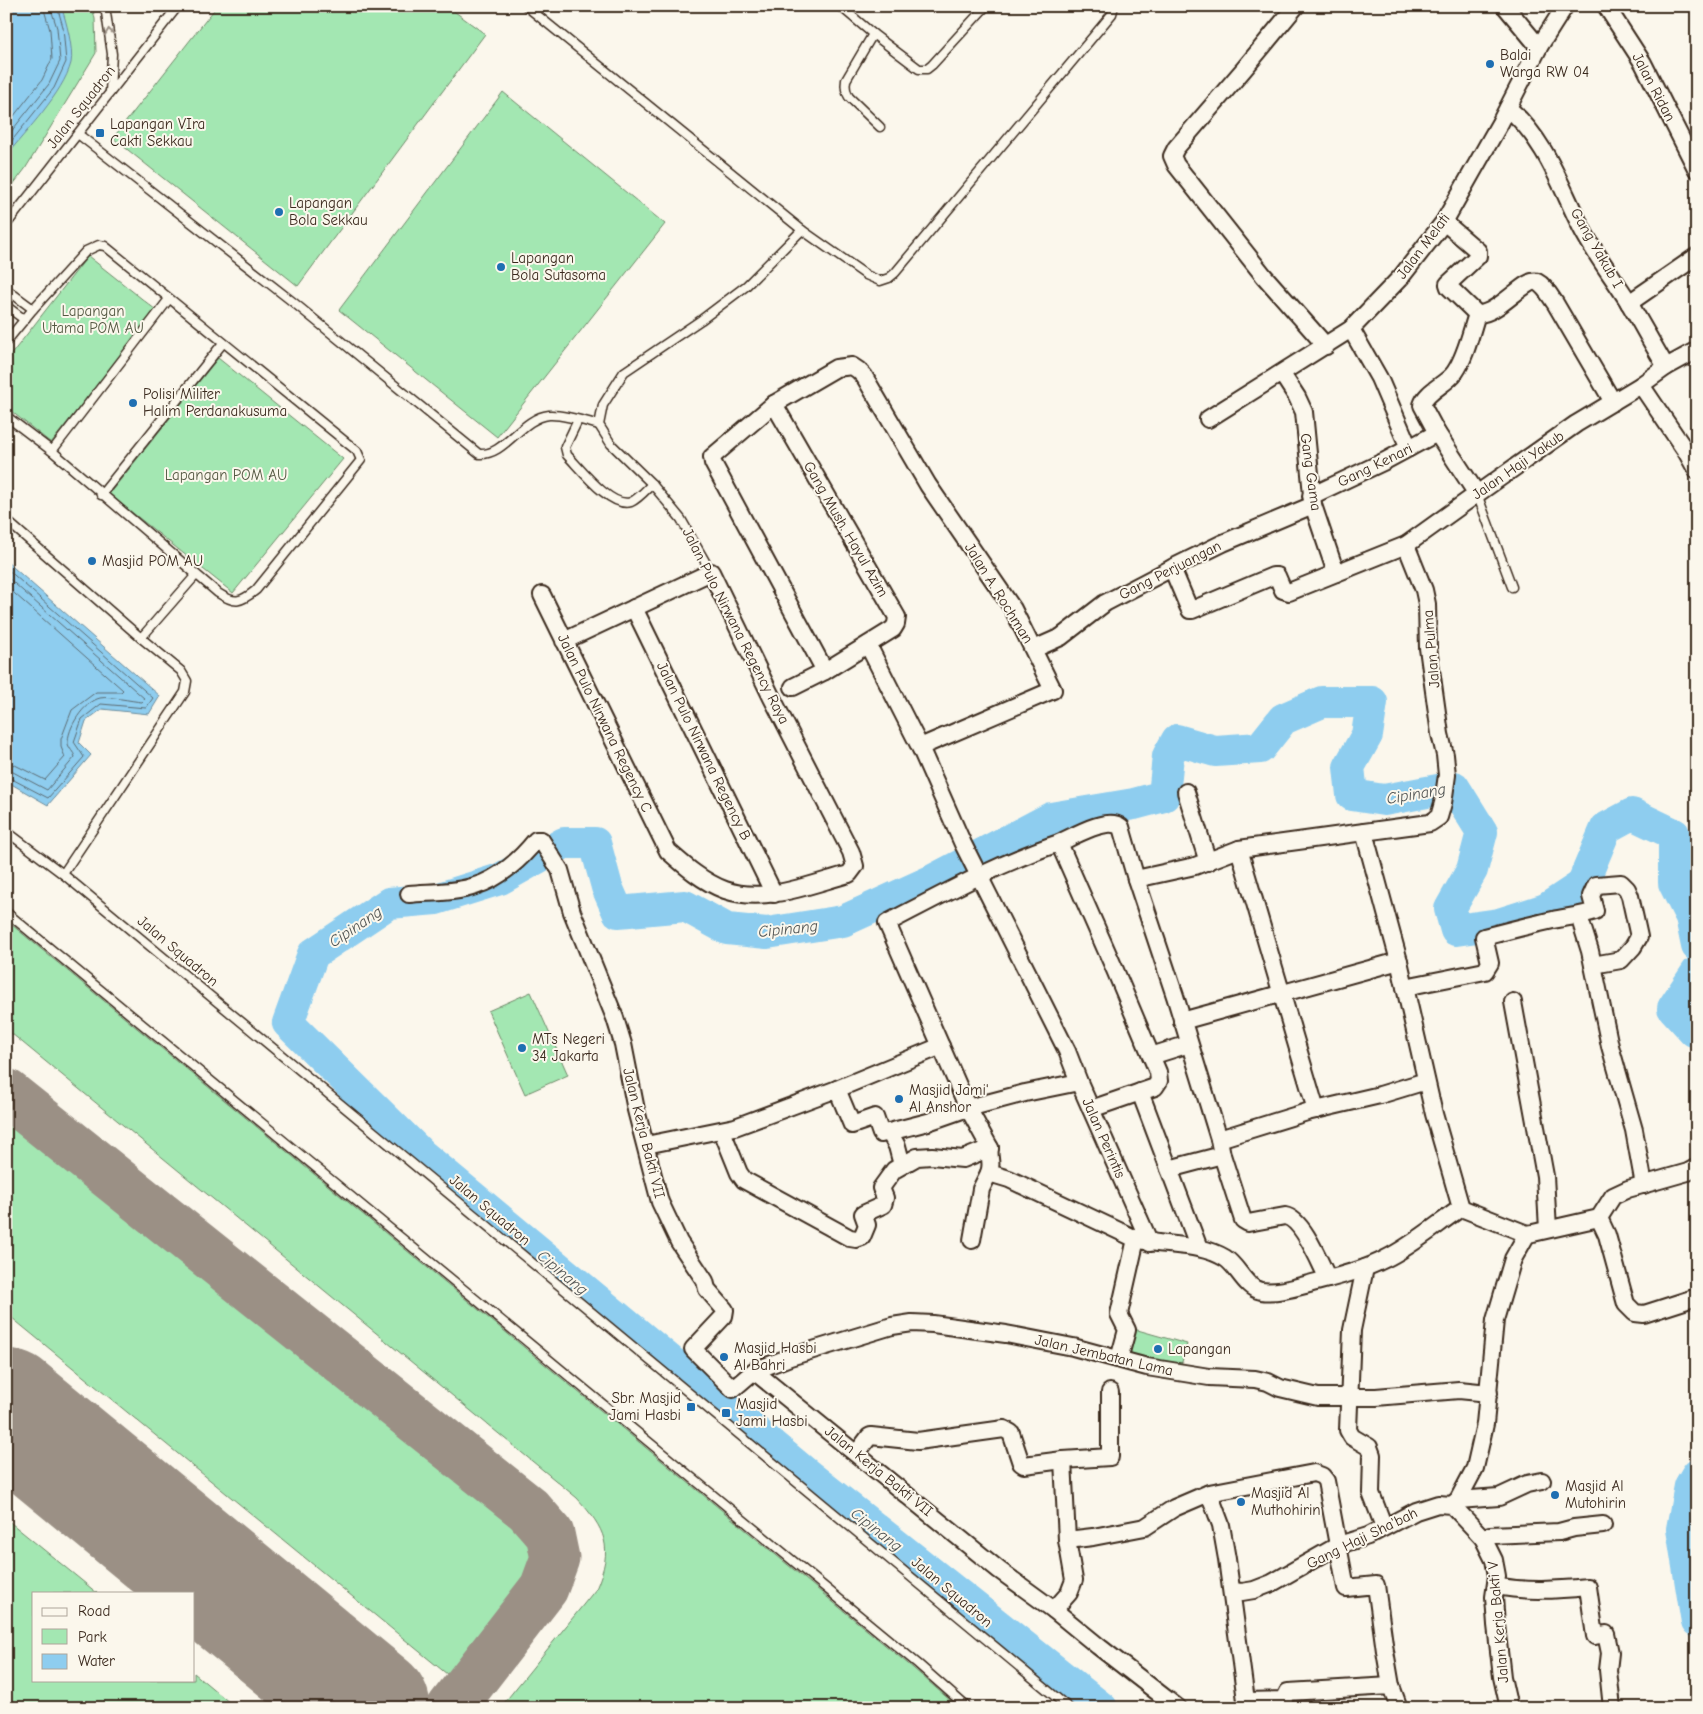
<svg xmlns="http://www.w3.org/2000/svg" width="1703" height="1714" viewBox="0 0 1703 1714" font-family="'Comic Neue',sans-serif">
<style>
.green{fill:#a3e7b2;stroke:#6f8868}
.water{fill:#8ecdef;stroke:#6d8c9b}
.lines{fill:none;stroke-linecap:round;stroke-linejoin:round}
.shore{stroke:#5c6b72;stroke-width:1}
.river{stroke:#8ecdef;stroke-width:32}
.taxiway{stroke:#9b9085;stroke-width:49}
.runway{stroke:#9b9085;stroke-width:121}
.service-casing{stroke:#3b2a1e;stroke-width:11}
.minor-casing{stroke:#3b2a1e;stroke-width:20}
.service{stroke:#fbf7ec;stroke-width:8}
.minor{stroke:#fbf7ec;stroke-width:16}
.oneway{stroke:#9b9085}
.poi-dot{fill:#1f6fb2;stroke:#fbf7ec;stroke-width:2}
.labels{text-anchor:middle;stroke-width:4;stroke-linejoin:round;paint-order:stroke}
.poi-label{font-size:15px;fill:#3b2a1e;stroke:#fbf7ec;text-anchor:start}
.street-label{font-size:15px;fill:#3b2a1e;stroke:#fbf7ec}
.park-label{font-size:15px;fill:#555943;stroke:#fbf7ec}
.water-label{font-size:16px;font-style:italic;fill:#505352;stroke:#fbf7ec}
</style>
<rect width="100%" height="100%" fill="#fbf7ec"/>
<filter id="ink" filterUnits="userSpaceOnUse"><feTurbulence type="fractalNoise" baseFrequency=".02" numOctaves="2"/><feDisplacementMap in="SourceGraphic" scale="10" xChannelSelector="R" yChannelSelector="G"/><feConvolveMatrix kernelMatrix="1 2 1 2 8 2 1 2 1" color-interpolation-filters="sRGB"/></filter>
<g filter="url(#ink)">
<g class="green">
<polygon points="6,6 92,6 95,19 96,53 25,169 6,194"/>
<polygon points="217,6 447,6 485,34 298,286 113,138"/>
<polygon points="503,92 665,224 497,437 339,310"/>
<polygon points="88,256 156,310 51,443 6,407 6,361"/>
<polygon points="218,358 343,459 233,593 109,494"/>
<path d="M6,920L913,1668L959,1708H500L596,1589C614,1547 606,1530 577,1498L6,1029Z"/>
<polygon points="531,992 568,1075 525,1094 488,1011"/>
<polygon points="6,1093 528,1509 550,1534 555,1558 544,1588 488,1660 464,1688 6,1313"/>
<polygon points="1134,1329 1187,1344 1180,1369 1128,1354"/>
<polygon points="6,1519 97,1593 34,1593 34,1680 194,1680 194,1673 236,1708 6,1708"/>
</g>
<g class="water">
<path d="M6,6H61C66,20 74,50 71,63C63,93 26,131 6,156Z"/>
<polygon points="6,561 160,696 149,714 102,709 86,721 79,743 91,755 48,805 6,781"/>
</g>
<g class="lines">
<g class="shore">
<polyline points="6,126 42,80 52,59 50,30 43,6"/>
<polyline points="6,138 49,84 60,61 57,28 50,6"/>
<polyline points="6,148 54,88 66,62 63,27 57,6"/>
<polyline points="6,568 153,698 146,708 101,704 82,719 74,742 84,757 48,798 10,778 6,777"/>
<path d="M6,576L145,699L142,702C131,701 110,696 100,698C84,702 67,728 68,744C69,749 74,752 75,757L47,790L13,772L6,771"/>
<polyline points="6,586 123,690 121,692 96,692 72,710 61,739 61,747 65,757 45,780 15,765 6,763"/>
</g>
<g class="river">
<polyline points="1697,972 1673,1008 1694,1031 1697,1030"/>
<polyline points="1697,1474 1690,1486 1682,1529 1697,1622"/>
<polyline points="1102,1708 808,1475 421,1154 288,1023 313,954 389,903 436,899 500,879 564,843 595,843 607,887 618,912 685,906 727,929 767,933 843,921 933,880 1051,818 1134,804 1164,796 1168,756 1177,740 1215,751 1260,748 1283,719 1322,702 1372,702 1367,735 1349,767 1352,795 1384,800 1454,787 1482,832 1472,870 1450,909 1456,930 1499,924 1546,909 1582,885 1606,828 1632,814 1674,834 1674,883 1691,917 1697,946"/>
</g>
<g class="taxiway">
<polyline points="6,1093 528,1509 550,1534 555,1558 544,1588 451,1708"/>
<polyline points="360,1699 366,1708"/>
</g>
<polyline class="runway" points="6,1409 370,1708"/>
<defs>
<g id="service">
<polyline points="105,6 112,54 110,92"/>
<polyline points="526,6 802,230 866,275 880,281 889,278 895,273 1112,14 1114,6"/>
<path d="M840,6L873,34L846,80C845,86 845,91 849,97L880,127"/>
<polyline points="873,34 919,69 927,69 932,65 986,6"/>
<path d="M78,134L293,302L479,454C505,456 521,418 549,415C563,414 585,421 599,425"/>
<polyline points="6,225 178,6"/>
<polyline points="6,289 33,309"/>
<polyline points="6,306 25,320"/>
<path d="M6,342L33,309L86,251L99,245L105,246L357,451L361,460L256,590C240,603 235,604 218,593L52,451L6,416"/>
<path d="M578,420L565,447L567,455C580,468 611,509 631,502C638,499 646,490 652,484"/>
<polyline points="52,451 169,299"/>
<polyline points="1477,494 1512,587"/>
<polyline points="101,495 223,343"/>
<polyline points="6,520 141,638 181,671 187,681 185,692 63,874"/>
<polyline points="711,572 681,519 652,484 611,444 599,425 603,405 624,372 701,320 746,286 802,230"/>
<polyline points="141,638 196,575"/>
<polyline points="6,831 63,874 1069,1708"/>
<polyline points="6,912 918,1664 968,1708"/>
</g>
<g id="minor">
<polyline points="1296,6 1244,69 1176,148 1172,156 1176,165 1264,276 1326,346"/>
<polyline points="1505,6 1539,47"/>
<polyline points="1606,6 1643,63 1697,170"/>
<path d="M1508,108C1545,139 1560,185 1581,227C1594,253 1613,277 1628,301C1641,323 1653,345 1666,367"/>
<polyline points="1444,222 1478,251 1478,256 1448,284 1449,287 1477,314"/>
<polyline points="1629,303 1697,256"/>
<path d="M1477,314C1497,316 1526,277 1537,282C1545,286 1550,296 1555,303L1613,402"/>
<polyline points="1351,329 1379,378 1409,448"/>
<polyline points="1282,374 1297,397 1304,412 1313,505 1336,573"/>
<polyline points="1641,385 1687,453 1697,471"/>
<polyline points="774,404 897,617 896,624 893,629 825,671 793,687"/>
<polyline points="1208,419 1351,329 1401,277 1444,222 1500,123 1539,47 1565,6"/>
<path d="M1477,494L1437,433L1422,405C1426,391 1447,384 1455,372C1466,356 1471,332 1477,314"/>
<polyline points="1311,496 1385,461 1437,433"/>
<polyline points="1172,568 1188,606 1190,610 1192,610 1273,576 1277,576 1283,590 1289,592 1406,545 1477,494 1576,424 1641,385 1666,367 1697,350"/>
<path d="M542,595L668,851C685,866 703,882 725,890C765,904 811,884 849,874L855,866L851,852L771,696L711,572L564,641"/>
<polyline points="634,608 774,894"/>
<polyline points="868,645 920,747 963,844 1067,1051 1079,1082 1150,1243"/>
<polyline points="1034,649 1061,637 1105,603 1172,568 1223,543 1313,505"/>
<polyline points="825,671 713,463 712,457 774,404 836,368 852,366 858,370 864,376 928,485 1013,609 1053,690 920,747"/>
<polyline points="1186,792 1208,862"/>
<polyline points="1364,832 1399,961 1434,1114 1461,1208"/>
<path d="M1059,843C1074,836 1107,816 1121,827L1136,879L1175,996L1219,1139L1307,1112L1380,1095L1426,1081"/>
<polyline points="1136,879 1195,866 1239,849"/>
<path d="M409,894C430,892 455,893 475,886C499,879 521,859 536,840H541L560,870L572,912L615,1018L623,1044L636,1110L660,1202L679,1242L705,1281L707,1289L725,1310L724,1316L693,1349L733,1389L754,1371L790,1357L892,1326L912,1323L933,1324L1006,1334L1073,1347L1147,1367L1209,1377L1255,1379L1268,1382L1280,1388L1318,1397H1376L1459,1390L1489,1393"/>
<polyline points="1579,916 1590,951 1610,1046 1634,1130 1644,1185"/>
<path d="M1405,987L1485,971L1490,963L1484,937C1507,931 1530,925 1553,920C1567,917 1581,916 1595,911L1591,896L1596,885L1621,883L1627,889L1630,896L1639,937L1633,947L1621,960L1593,965"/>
<polyline points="1513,1002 1545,1176 1548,1229"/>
<polyline points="1182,1021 1399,961"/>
<polyline points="1151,1056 1189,1044"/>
<polyline points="837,1089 852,1125 875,1117 881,1134 889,1132 897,1146 902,1165"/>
<polyline points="1140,1092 1199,1248"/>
<polyline points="1316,1110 1239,849 1430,823 1439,817 1443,803 1447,775 1445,755 1440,734 1428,648 1427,604 1424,590 1406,545"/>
<path d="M722,1131L739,1173L744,1180L850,1238L856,1239L862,1237L867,1225L863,1214L883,1205L885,1198L881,1188L894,1170L917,1157L932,1156L963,1159L990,1148C988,1158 993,1163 989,1173L1009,1179L1136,1239C1165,1247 1198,1242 1225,1258C1238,1266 1245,1288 1261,1291C1277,1293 1294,1288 1309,1284C1335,1277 1362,1271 1385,1259C1412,1246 1436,1225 1461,1208"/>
<path d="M889,1132L928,1122L968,1108L887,923C943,894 999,863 1059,843L1115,970L1158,1072L1159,1081L1155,1087L1091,1109"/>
<path d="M1219,1139L1222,1155L1243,1220L1248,1223L1285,1216C1303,1219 1320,1263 1328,1279"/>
<polyline points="646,1145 735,1127 837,1089 941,1046"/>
<polyline points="990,1148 968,1108 1025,1093 1079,1082"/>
<polyline points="1169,1169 1222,1155"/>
<polyline points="1461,1208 1527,1234 1533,1233 1599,1218 1613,1196 1628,1189 1688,1172 1697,1167"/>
<polyline points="1599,1218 1607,1235 1626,1304 1635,1313 1644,1314 1697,1297"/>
<polyline points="972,1240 981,1189 989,1173"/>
<polyline points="1365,1268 1352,1330 1348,1430 1352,1437 1369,1447 1372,1455 1371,1493 1384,1527"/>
<polyline points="1119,1359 1127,1330 1119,1314 1136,1239"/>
<polyline points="754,1371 999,1570 1054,1610 1098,1646 1178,1708"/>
<polyline points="857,1453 869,1437 871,1436 918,1441 1004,1429 1011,1433 1021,1463 1024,1465 1063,1460"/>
<polyline points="1209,1493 1314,1473 1322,1476 1326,1481 1346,1588 1376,1585 1385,1651 1391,1686"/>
<polyline points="1458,1500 1499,1497 1527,1484 1542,1481"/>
<polyline points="1452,1505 1458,1500 1475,1468 1485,1424 1495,1320 1513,1259 1527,1234"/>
<polyline points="1483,1538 1490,1535 1559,1532 1574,1528 1603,1525"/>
<polyline points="1067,1540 1093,1537 1145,1527 1174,1508 1209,1493 1221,1525 1227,1559 1247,1708"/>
<path d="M1496,1586C1527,1592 1557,1590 1588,1587L1595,1636L1606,1634L1610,1653L1608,1670L1612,1708"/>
<polyline points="1232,1591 1242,1592 1254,1590 1272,1583 1339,1545 1368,1536 1416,1511 1438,1504 1452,1505 1483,1538 1494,1560 1497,1576 1494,1597 1496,1625 1502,1677 1509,1708"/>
<polyline points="1054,1610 1069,1593 1074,1580 1067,1540 1063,1460 1110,1457 1110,1392"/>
<polyline points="1246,1701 1284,1700 1288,1692 1391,1686 1399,1708"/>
</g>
</defs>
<use href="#service" class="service-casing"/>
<use href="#minor" class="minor-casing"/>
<use href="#service" class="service"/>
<use href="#minor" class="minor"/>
</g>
<defs><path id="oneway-chevron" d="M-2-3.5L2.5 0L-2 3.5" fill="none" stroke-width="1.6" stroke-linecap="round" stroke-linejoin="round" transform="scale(1.25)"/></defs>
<use class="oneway" href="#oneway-chevron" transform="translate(109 32) rotate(-97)"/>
</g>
<g class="poi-dot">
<circle cx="1490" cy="64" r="5"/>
<rect x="95" y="128" width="10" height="10" rx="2.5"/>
<circle cx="279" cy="212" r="5"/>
<circle cx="501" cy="267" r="5"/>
<circle cx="133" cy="403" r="5"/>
<circle cx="92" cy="561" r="5"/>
<circle cx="522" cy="1048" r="5"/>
<circle cx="899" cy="1099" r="5"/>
<circle cx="1158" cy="1349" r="5"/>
<circle cx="724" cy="1357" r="5"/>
<rect x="686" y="1402" width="10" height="10" rx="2.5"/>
<rect x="721" y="1408" width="10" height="10" rx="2.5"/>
<circle cx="1555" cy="1495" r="5"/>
<circle cx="1241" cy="1502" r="5"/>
</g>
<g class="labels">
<g class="poi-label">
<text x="1500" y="60">Balai<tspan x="1500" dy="17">Warga RW 04</tspan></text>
<text x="110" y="129">Lapangan VIra<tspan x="110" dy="17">Cakti Sekkau</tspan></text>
<text x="289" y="208">Lapangan<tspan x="289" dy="17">Bola Sekkau</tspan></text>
<text x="511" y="263">Lapangan<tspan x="511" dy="17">Bola Sutasoma</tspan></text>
<text x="143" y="399">Polisi Militer<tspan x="143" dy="17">Halim Perdanakusuma</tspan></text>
<text x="102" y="566">Masjid POM AU</text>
<text x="532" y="1044">MTs Negeri<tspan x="532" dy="17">34 Jakarta</tspan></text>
<text x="909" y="1095">Masjid Jami'<tspan x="909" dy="17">Al Anshor</tspan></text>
<text x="734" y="1353">Masjid Hasbi<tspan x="734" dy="17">Al Bahri</tspan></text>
<text x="1168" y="1354">Lapangan</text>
<text x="681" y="1403" text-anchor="end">Sbr. Masjid<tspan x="681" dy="17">Jami Hasbi</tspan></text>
<text x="736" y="1409">Masjid<tspan x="736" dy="17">Jami Hasbi</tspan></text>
<text x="1565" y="1491">Masjid Al<tspan x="1565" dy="17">Mutohirin</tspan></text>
<text x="1251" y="1498">Masjid Al<tspan x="1251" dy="17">Muthohirin</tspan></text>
</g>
<g class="street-label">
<text transform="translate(1654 87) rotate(62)" y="5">Jalan Ridan</text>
<text transform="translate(81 107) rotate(-52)" y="5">Jalan Squadron</text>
<text transform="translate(1423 246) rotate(-53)" y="5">Jalan Melati</text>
<text transform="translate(1597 248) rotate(60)" y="5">Gang Yakub I</text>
<text transform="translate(1375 465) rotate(-26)" y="5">Gang Kenari</text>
<text transform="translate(1518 465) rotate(-35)" y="5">Jalan Haji Yakub</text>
<text transform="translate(1311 472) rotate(82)" y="5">Gang Gama</text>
<text transform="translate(846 529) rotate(60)" y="5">Gang Mush. Hayul Azim</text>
<text transform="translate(1170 570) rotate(-27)" y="5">Gang Perjuangan</text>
<text transform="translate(999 593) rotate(58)" y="5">Jalan A. Rochman</text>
<text transform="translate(736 626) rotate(63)" y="5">Jalan Pulo Nirwana Regency Raya</text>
<text transform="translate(1431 649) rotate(-95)" y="5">Jalan Pulma</text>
<text transform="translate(605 723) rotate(64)" y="5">Jalan Pulo Nirwana Regency C</text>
<text transform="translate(704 751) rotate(64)" y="5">Jalan Pulo Nirwana Regency B</text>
<text transform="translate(178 951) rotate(40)" y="5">Jalan Squadron</text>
<text transform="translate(644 1133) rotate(76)" y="5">Jalan Kerja Bakti VII</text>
<text transform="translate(1104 1138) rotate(66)" y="5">Jalan Perintis</text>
<text transform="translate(490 1210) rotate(40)" y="5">Jalan Squadron</text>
<text transform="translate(1104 1355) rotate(13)" y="5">Jalan Jembatan Lama</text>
<text transform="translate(879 1471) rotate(39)" y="5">Jalan Kerja Bakti VII</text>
<text transform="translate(1362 1538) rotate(-26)" y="5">Gang Haji Sha'bah</text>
<text transform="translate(952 1592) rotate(40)" y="5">Jalan Squadron</text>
<text transform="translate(1498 1622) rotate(-95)" y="5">Jalan Kerja Bakti V</text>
</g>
<g class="park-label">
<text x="93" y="316">Lapangan<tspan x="93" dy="17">Utama POM AU</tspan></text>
<text x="226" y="480">Lapangan POM AU</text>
</g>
<g class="water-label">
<text transform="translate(1416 793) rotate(-10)" y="6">Cipinang</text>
<text transform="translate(355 926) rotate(-34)" y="6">Cipinang</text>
<text transform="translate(788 928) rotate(-6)" y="6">Cipinang</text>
<text transform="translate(563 1272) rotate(40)" y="6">Cipinang</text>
<text transform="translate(877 1529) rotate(38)" y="6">Cipinang</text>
</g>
</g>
<rect width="1703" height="1714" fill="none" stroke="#fbf7ec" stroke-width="25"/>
<rect x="12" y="12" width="1678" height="1689" fill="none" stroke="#3b2a1e" stroke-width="2" filter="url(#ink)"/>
<rect x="32" y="1592" width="162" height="90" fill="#fbf7ec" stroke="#aea59a"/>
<rect x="42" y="1608" width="25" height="8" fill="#fbf7ec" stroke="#aea59a"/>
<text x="78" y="1616" font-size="15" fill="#3b2a1e">Road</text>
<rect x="42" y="1629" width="25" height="15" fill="#a3e7b2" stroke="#aea59a"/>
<text x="78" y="1642" font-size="15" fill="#3b2a1e">Park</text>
<rect x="42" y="1654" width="25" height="15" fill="#8ecdef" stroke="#aea59a"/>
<text x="78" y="1666" font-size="15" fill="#3b2a1e">Water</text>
</svg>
